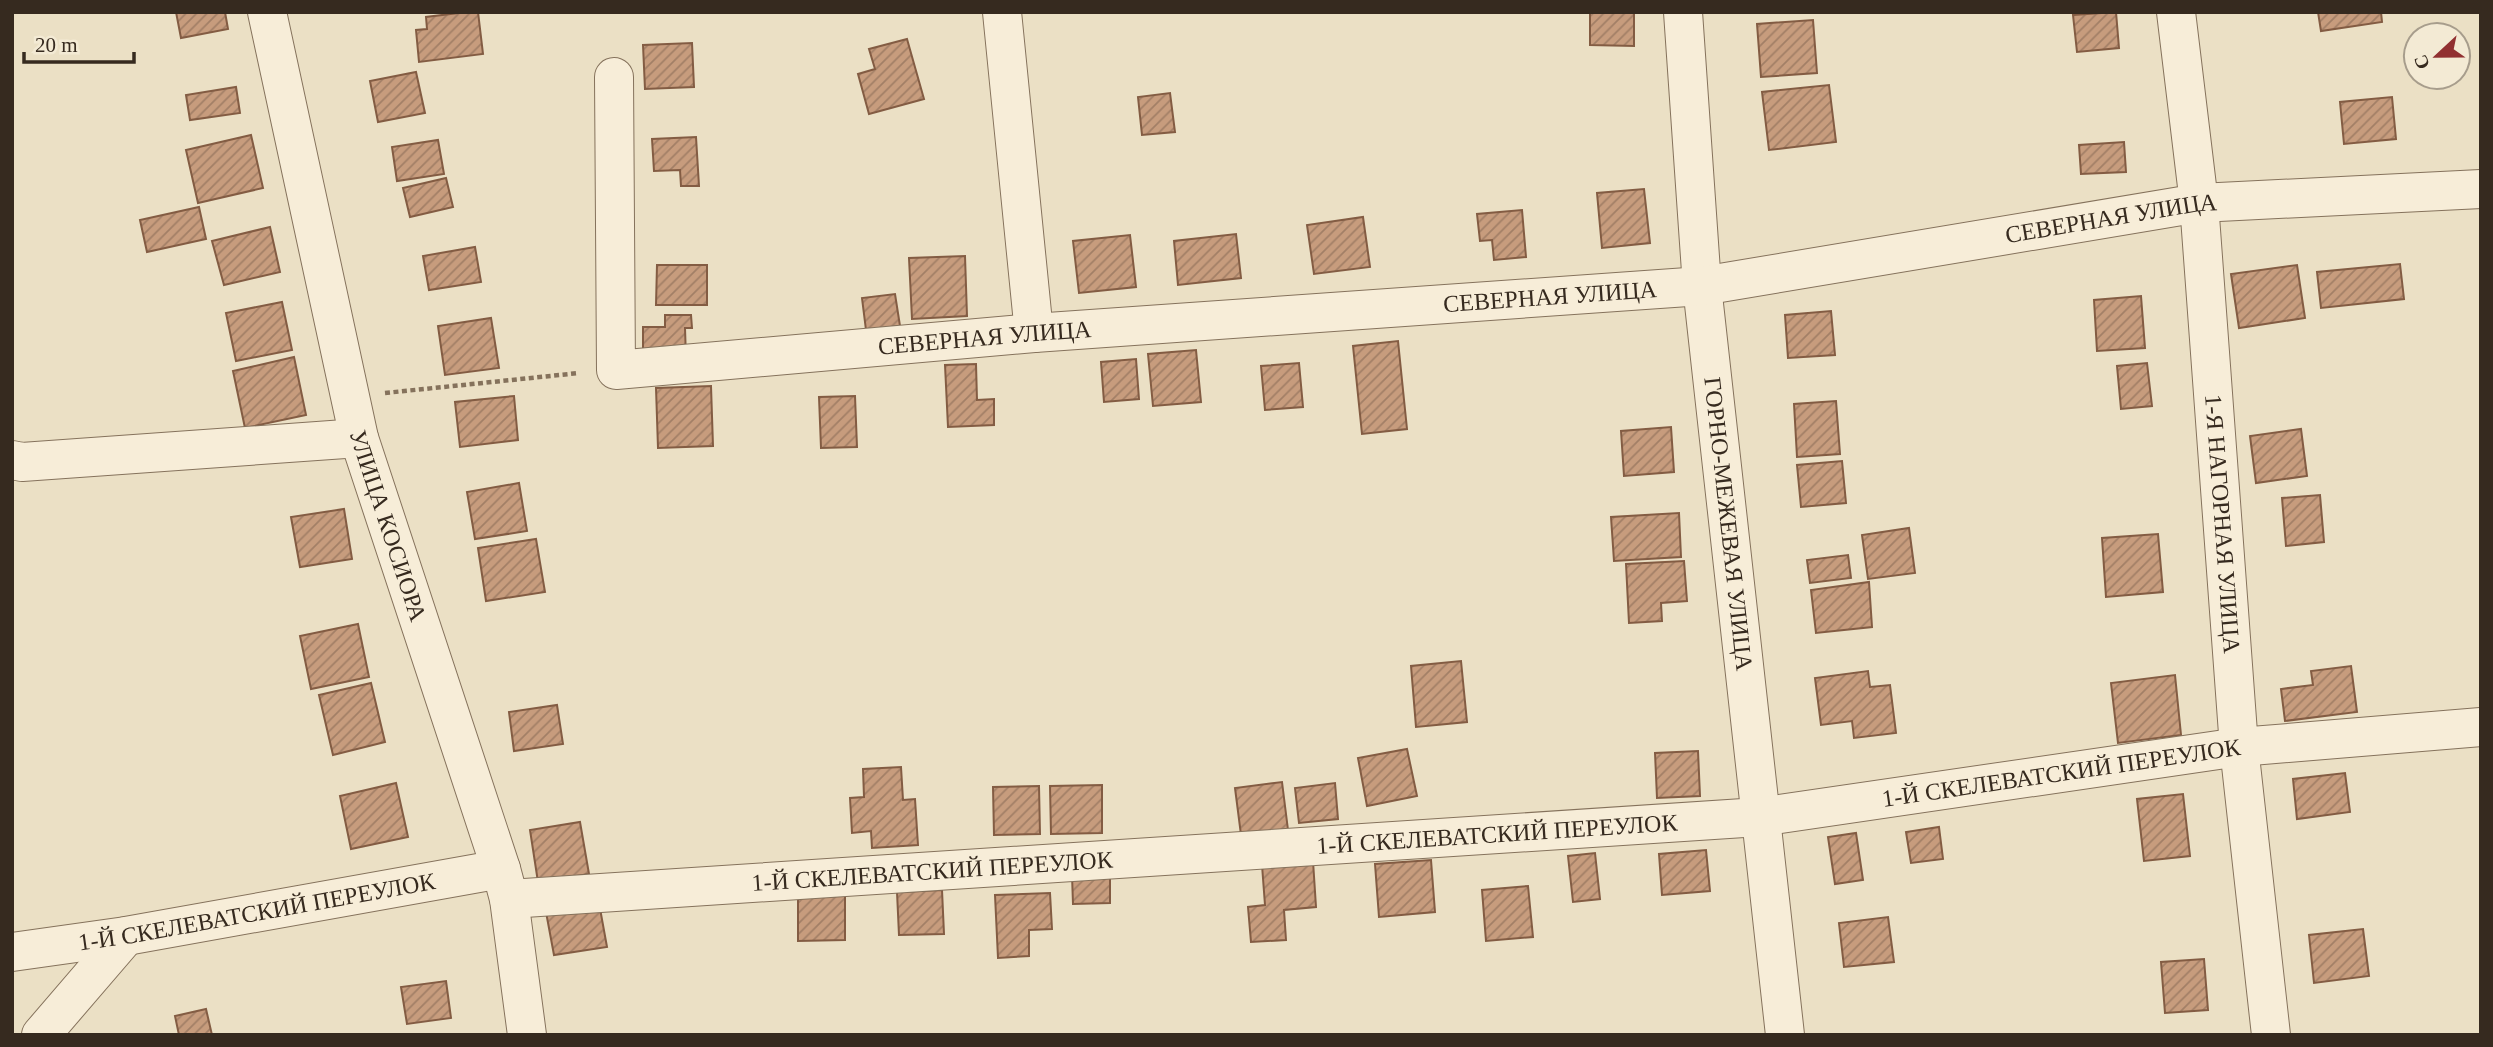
<svg xmlns="http://www.w3.org/2000/svg" width="2493" height="1047" viewBox="0 0 2493 1047" font-family="Georgia,serif">
<style>
.building{fill:url(#building-hatch);stroke:#835c43;stroke-width:2}
.lines{fill:none;stroke-linecap:round;stroke-linejoin:round}
.minor-casing{stroke:#85725c;stroke-width:40}
.path{stroke:#85725c;stroke-width:4.5;stroke-dasharray:5 3.5;stroke-linecap:butt}
.minor{stroke:#f7edd8;stroke-width:38}
.labels{text-anchor:middle;stroke-width:5;stroke-linejoin:round;paint-order:stroke}
.street-label{font-size:24px;fill:#362a1f;stroke:#f3ead4}
</style>
<defs>
<pattern id="building-hatch" width="6" height="6" patternUnits="userSpaceOnUse" patternTransform="scale(1.75)"><rect width="6" height="6" fill="#c79c7d"/><path d="M-1 1l2-2M0 6l6-6M5 7l2-2" fill="none" stroke="#a27f66"/></pattern>
</defs>
<rect width="100%" height="100%" fill="#ebe0c5"/>
<g class="building">
<polygon points="176,12 225,12 228,29 181,38"/>
<polygon points="467,12 478,12 483,54 419,62 416,30 427,29 426,17"/>
<polygon points="1590,12 1634,12 1634,46 1590,45"/>
<polygon points="2116,12 2119,48 2077,52 2073,15"/>
<polygon points="2318,12 2381,12 2382,22 2321,31"/>
<polygon points="1813,20 1817,73 1761,77 1757,24"/>
<polygon points="907,39 924,99 869,114 858,74 875,69 869,49"/>
<polygon points="692,43 694,87 645,89 643,45"/>
<polygon points="416,72 425,113 378,122 370,81"/>
<polygon points="1829,85 1836,142 1769,150 1762,92"/>
<polygon points="236,87 240,113 190,120 186,95"/>
<polygon points="1170,93 1175,132 1142,135 1138,97"/>
<polygon points="2392,97 2396,139 2344,144 2340,102"/>
<polygon points="251,135 263,188 198,203 186,150"/>
<polygon points="696,137 699,186 681,186 680,170 654,171 652,139"/>
<polygon points="438,140 444,174 397,181 392,147"/>
<polygon points="2124,142 2126,172 2081,174 2079,145"/>
<polygon points="446,178 453,207 410,217 403,188"/>
<polygon points="1644,189 1650,243 1602,248 1597,193"/>
<polygon points="199,207 206,239 147,252 140,220"/>
<polygon points="1522,210 1526,257 1494,260 1492,240 1480,241 1477,214"/>
<polygon points="1363,217 1370,267 1314,274 1307,225"/>
<polygon points="270,227 280,272 224,285 212,241"/>
<polygon points="1236,234 1241,278 1178,285 1174,241"/>
<polygon points="1130,235 1136,287 1079,293 1073,241"/>
<polygon points="475,247 481,282 429,290 423,256"/>
<polygon points="965,256 967,316 912,319 909,258"/>
<polygon points="2400,264 2404,299 2321,308 2317,272"/>
<polygon points="657,265 707,265 707,305 656,305"/>
<polygon points="2297,265 2305,318 2239,328 2231,274"/>
<polygon points="895,294 900,326 866,330 862,298"/>
<polygon points="2141,296 2145,348 2097,351 2094,300"/>
<polygon points="282,302 292,350 236,361 226,313"/>
<polygon points="1831,311 1835,355 1788,358 1785,315"/>
<polygon points="665,315 691,315 692,328 685,328 686,358 643,358 643,327 665,327"/>
<polygon points="491,318 499,368 445,375 438,326"/>
<polygon points="1398,341 1407,429 1362,434 1353,346"/>
<polygon points="1196,350 1201,402 1153,406 1148,354"/>
<polygon points="294,357 306,415 245,428 233,371"/>
<polygon points="1136,359 1139,399 1104,402 1101,362"/>
<polygon points="1299,363 1303,407 1265,410 1261,366"/>
<polygon points="2147,363 2152,406 2121,409 2117,366"/>
<polygon points="976,364 977,400 994,399 994,425 948,427 945,365"/>
<polygon points="711,386 713,446 658,448 656,388"/>
<polygon points="514,396 518,440 460,447 455,402"/>
<polygon points="855,396 857,447 821,448 819,397"/>
<polygon points="1836,401 1840,454 1797,457 1794,404"/>
<polygon points="1671,427 1674,472 1624,476 1621,431"/>
<polygon points="2301,429 2307,476 2256,483 2250,436"/>
<polygon points="1842,461 1846,503 1801,507 1797,465"/>
<polygon points="519,483 527,531 475,539 467,492"/>
<polygon points="2320,495 2324,542 2286,546 2282,498"/>
<polygon points="344,509 352,559 300,567 291,517"/>
<polygon points="1679,513 1681,557 1614,561 1611,517"/>
<polygon points="1909,528 1915,573 1868,579 1862,535"/>
<polygon points="2158,534 2163,592 2106,597 2102,538"/>
<polygon points="536,539 545,592 486,601 478,548"/>
<polygon points="1848,555 1851,578 1810,583 1807,560"/>
<polygon points="1684,561 1687,601 1661,603 1662,621 1629,623 1626,564"/>
<polygon points="1869,582 1872,627 1816,633 1811,590"/>
<polygon points="358,624 369,677 311,689 300,636"/>
<polygon points="1461,661 1467,722 1416,727 1411,666"/>
<polygon points="2351,666 2357,712 2285,721 2281,689 2313,685 2311,671"/>
<polygon points="1868,671 1870,687 1890,685 1896,733 1854,738 1852,721 1821,725 1815,678"/>
<polygon points="2175,675 2181,735 2118,743 2111,683"/>
<polygon points="371,683 385,742 333,755 319,695"/>
<polygon points="557,705 563,744 514,751 509,712"/>
<polygon points="1407,749 1417,796 1367,806 1358,758"/>
<polygon points="1698,751 1700,796 1657,798 1655,753"/>
<polygon points="901,767 903,800 915,799 918,845 872,848 871,831 852,833 850,798 864,797 863,769"/>
<polygon points="2345,773 2350,812 2297,819 2293,779"/>
<polygon points="1282,782 1288,830 1241,835 1235,788"/>
<polygon points="396,783 408,837 351,849 340,796"/>
<polygon points="1335,783 1338,819 1299,823 1295,788"/>
<polygon points="1102,785 1102,833 1051,834 1050,786"/>
<polygon points="1039,786 1040,834 994,835 993,787"/>
<polygon points="2183,794 2190,856 2144,861 2137,799"/>
<polygon points="580,822 589,874 538,882 530,830"/>
<polygon points="1939,827 1943,859 1911,863 1906,832"/>
<polygon points="1856,833 1863,880 1835,884 1828,837"/>
<polygon points="1706,850 1710,891 1662,895 1659,854"/>
<polygon points="1595,853 1600,899 1573,902 1568,856"/>
<polygon points="1431,860 1435,912 1379,917 1375,864"/>
<polygon points="1313,861 1316,907 1284,910 1286,940 1251,942 1248,907 1265,905 1262,865"/>
<polygon points="1110,874 1110,903 1073,904 1072,875"/>
<polygon points="1528,886 1533,937 1486,941 1482,890"/>
<polygon points="942,890 944,934 899,935 897,892"/>
<polygon points="1050,893 1052,929 1029,930 1029,956 998,958 995,895"/>
<polygon points="845,895 845,940 798,941 798,896"/>
<polygon points="599,903 607,947 554,955 546,912"/>
<polygon points="1888,917 1894,962 1844,967 1839,923"/>
<polygon points="2363,929 2369,976 2314,983 2309,935"/>
<polygon points="2204,959 2208,1010 2165,1013 2161,962"/>
<polygon points="446,981 451,1018 407,1024 401,987"/>
<polygon points="206,1009 212,1035 179,1035 175,1016"/>
</g>
<g class="lines">
<defs>
<g id="minor">
<path id="s1" d="M267,12L359,438L501,869L509,899L527,1035"/>
<polyline points="1002,12 1034,333"/>
<path id="s2" d="M1683,12L1702,286L1785,1035"/>
<path id="s3" d="M2176,12L2199,203L2239,747L2271,1035"/>
<path id="s4" d="M614,77L616,370L1034,333L1702,286L2199,203L2481,189"/>
<polyline points="12,460 22,462 359,438"/>
<path id="s5" d="M509,899L1759,817L2239,747L2481,727"/>
<path id="s6" d="M12,952L126,936L501,869"/>
<polyline points="41,1035 126,936"/>
</g>
</defs>
<use href="#minor" class="minor-casing"/>
<polyline class="path" points="385,393 579,373"/>
<use href="#minor" class="minor"/>
</g>
<g class="labels">
<g class="street-label">
<text dy="8" stroke="none"><textPath href="#s4" startOffset="1797">СЕВЕРНАЯ УЛИЦА</textPath></text>
<text dy="8" stroke="none"><textPath href="#s4" startOffset="1230">СЕВЕРНАЯ УЛИЦА</textPath></text>
<text dy="8" stroke="none"><textPath href="#s4" startOffset="663">СЕВЕРНАЯ УЛИЦА</textPath></text>
<text dy="8" stroke="none"><textPath href="#s2" startOffset="514">ГОРНО-МЕЖЕВАЯ УЛИЦА</textPath></text>
<text dy="8" stroke="none"><textPath href="#s3" startOffset="514">1-Я НАГОРНАЯ УЛИЦА</textPath></text>
<text dy="8" stroke="none"><textPath href="#s1" startOffset="528">УЛИЦА КОСИОРА</textPath></text>
<text dy="8" stroke="none"><textPath href="#s5" startOffset="1558">1-Й СКЕЛЕВАТСКИЙ ПЕРЕУЛОК</textPath></text>
<text dy="8" stroke="none"><textPath href="#s5" startOffset="990">1-Й СКЕЛЕВАТСКИЙ ПЕРЕУЛОК</textPath></text>
<text dy="8" stroke="none"><textPath href="#s5" startOffset="424">1-Й СКЕЛЕВАТСКИЙ ПЕРЕУЛОК</textPath></text>
<text dy="8" stroke="none"><textPath href="#s6" startOffset="248">1-Й СКЕЛЕВАТСКИЙ ПЕРЕУЛОК</textPath></text>
</g>
</g>
<rect width="2493" height="1047" fill="none" stroke="#362a1f" stroke-width="28"/>
<g transform="translate(2437 56) rotate(248)"><circle r="33" fill="#f3ead4" stroke="#a79d8c" stroke-width="2"/>
<path d="M0-5L12 26L0 18L-12 26Z" fill="#913031"/>
<text y="-10" font-size="19" font-weight="bold" text-anchor="middle" fill="#362a1f">С</text>
</g>
<path d="M24 52v10h110v-10" fill="none" stroke="#362a1f" stroke-width="3.5"/>
<text x="35" y="52" font-size="21" fill="#362a1f" stroke="#f3ead4" stroke-width="5" paint-order="stroke">20 m</text>
</svg>
